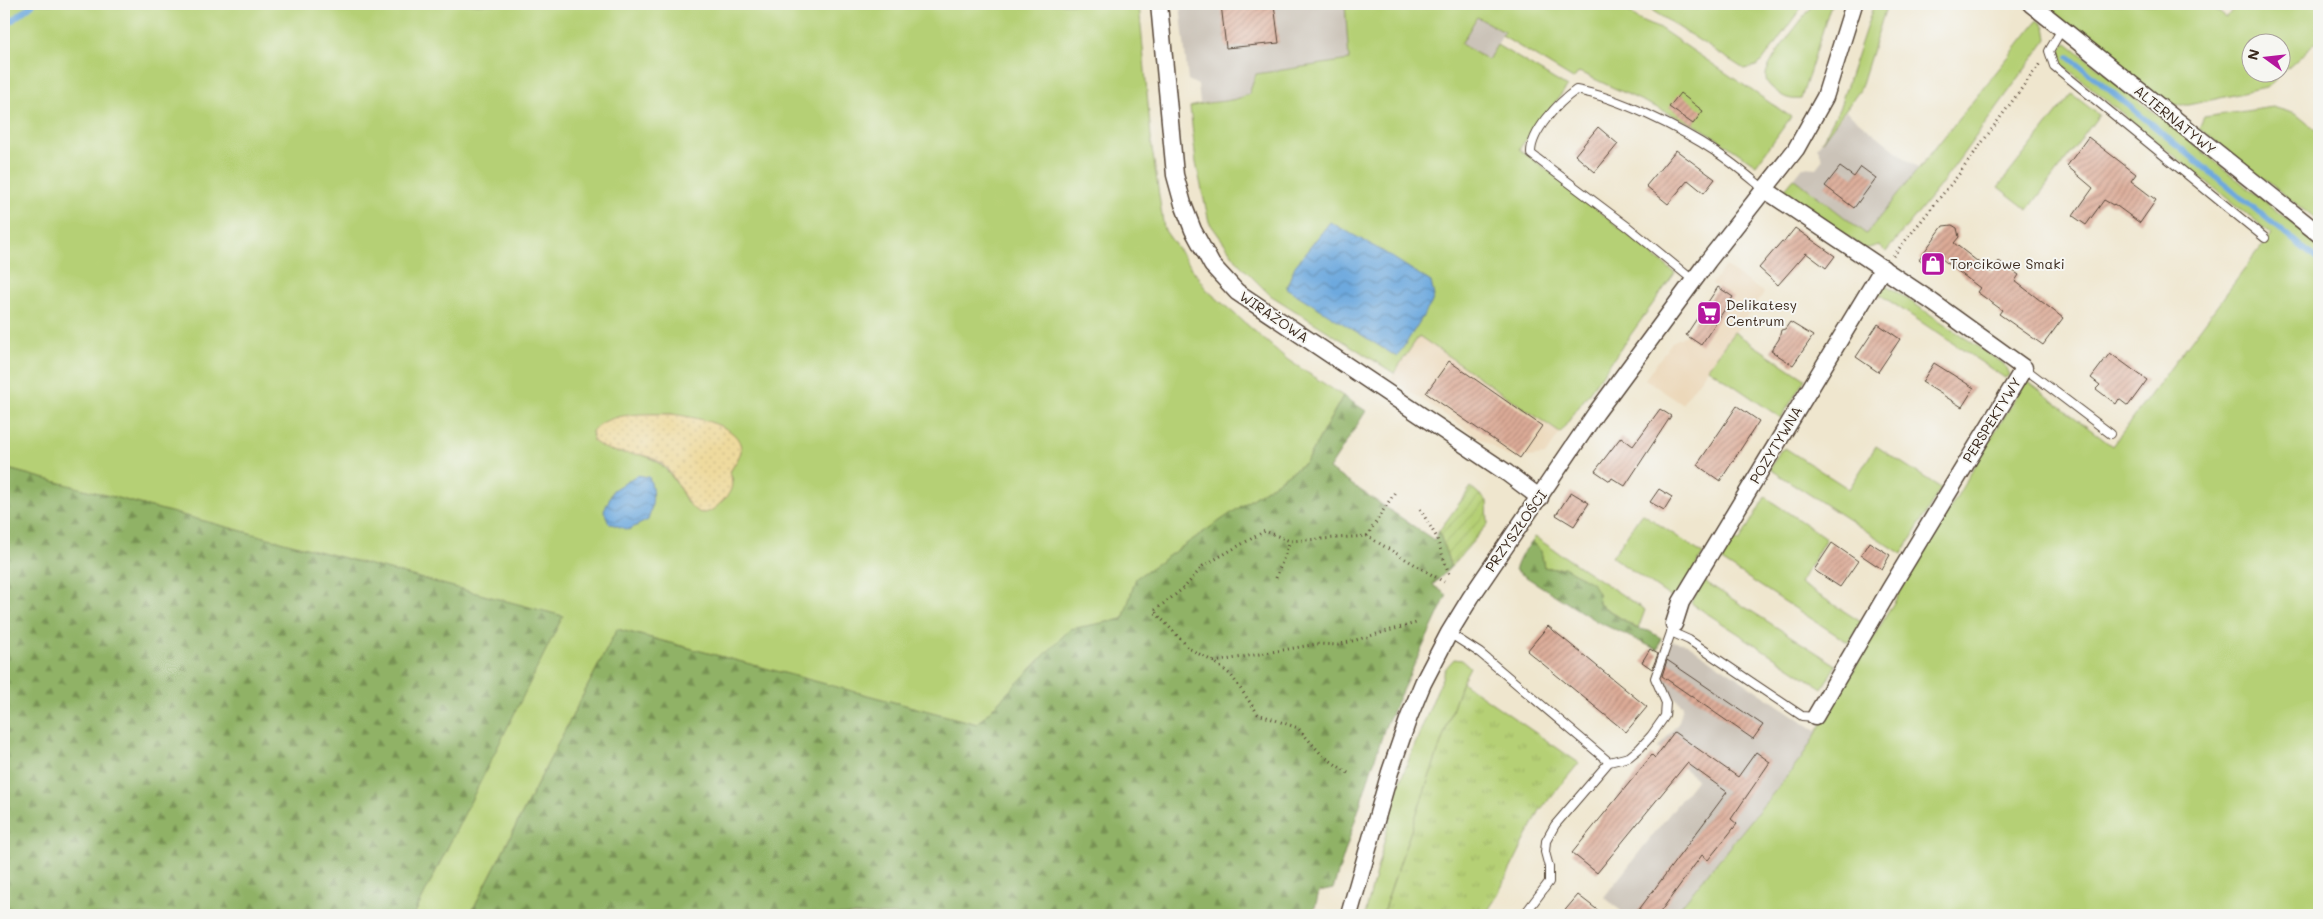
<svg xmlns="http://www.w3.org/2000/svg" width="2323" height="919" viewBox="0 0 2323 919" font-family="Mali,sans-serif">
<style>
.built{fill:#ecd8ba}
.industrial{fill:#cbc3b8}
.grass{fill:#b5d075;stroke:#787d4a;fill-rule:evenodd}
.forest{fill:url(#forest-firs);stroke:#666e42}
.sand{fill:url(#sand-dots);stroke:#94825e}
.park{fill:url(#park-tufts);stroke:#787d4a}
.garden{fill:url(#garden-furrows);stroke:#787d4a}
.water{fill:url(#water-waves);stroke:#546a7e}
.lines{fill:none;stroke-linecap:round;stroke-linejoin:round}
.stream{stroke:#6da9de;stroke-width:5.5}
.building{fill:url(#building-hatch)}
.service-casing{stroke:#564638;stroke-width:10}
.minor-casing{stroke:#564638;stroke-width:19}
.path{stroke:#564638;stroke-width:3;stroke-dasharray:1 4;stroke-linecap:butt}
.service{stroke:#fff;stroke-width:8}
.minor{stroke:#fff;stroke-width:16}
.labels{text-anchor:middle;stroke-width:4;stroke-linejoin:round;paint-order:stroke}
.street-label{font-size:14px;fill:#3b2a1e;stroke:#f6f6f2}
.poi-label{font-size:14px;fill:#3b2a1e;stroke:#f6f6f2;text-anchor:start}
</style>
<defs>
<pattern id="forest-firs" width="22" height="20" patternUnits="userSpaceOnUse" patternTransform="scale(1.25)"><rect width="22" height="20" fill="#90b266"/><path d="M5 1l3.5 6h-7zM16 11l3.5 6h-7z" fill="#779153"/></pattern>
<pattern id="sand-dots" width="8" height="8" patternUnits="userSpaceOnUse" patternTransform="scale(1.25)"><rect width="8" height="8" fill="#eeda9e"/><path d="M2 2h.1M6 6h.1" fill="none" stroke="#cdbb88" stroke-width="1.8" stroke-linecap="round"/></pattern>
<pattern id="park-tufts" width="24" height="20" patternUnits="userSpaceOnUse" patternTransform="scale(1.25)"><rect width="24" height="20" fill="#b5d075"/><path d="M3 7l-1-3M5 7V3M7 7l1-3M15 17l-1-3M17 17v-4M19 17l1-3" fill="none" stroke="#9db365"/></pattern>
<pattern id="garden-furrows" width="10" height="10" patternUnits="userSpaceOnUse" patternTransform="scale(1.25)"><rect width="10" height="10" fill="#b5d075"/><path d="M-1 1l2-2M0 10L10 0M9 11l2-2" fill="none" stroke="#9db365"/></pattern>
<pattern id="water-waves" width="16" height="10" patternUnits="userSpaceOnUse" patternTransform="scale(1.25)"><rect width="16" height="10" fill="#6da9de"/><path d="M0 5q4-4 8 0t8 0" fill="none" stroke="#5b8ab3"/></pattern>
<pattern id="building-hatch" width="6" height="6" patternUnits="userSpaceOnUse" patternTransform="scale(1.25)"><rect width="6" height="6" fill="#dcab97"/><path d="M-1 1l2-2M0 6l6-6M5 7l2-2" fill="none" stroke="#b48b7b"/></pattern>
</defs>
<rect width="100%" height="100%" fill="#f6f6f2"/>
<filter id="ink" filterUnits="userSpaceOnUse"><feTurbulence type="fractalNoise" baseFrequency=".02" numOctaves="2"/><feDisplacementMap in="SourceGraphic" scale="10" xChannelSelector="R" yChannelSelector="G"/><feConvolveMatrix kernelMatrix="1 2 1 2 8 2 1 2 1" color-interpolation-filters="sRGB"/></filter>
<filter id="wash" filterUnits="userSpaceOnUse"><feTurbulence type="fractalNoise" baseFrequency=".0096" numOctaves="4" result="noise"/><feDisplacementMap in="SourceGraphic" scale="20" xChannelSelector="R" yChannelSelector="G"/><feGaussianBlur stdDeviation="1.12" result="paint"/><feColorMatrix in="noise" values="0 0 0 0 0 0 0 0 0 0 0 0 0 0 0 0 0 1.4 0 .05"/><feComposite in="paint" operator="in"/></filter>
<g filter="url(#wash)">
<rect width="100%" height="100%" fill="#efe6ce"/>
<g class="built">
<polygon points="1725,266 1764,293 1682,404 1645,379 1672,342 1686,335 1718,288 1712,284"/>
<polygon points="1419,336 1560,433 1545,455 1520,458 1507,456 1391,379"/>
</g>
<g class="industrial">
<polygon points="1180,4 1345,4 1350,60 1256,74 1249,94 1240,99 1200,103 1198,85 1188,80"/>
<polygon points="1478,17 1504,33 1488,60 1461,43"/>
<polygon points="1846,111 1919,169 1866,234 1794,178 1803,167 1816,168 1823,159 1817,147"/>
<polygon points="1672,641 1687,644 1818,732 1801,759 1674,915 1626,915 1604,897 1697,779 1658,748 1679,722 1683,706 1664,686 1660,675"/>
</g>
<g class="grass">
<path d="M4,4H1139L1152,148L1164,229L1207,290L1288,360L1343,396L1306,462L1137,578L1123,619L1070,630L977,724L617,629L470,915H414L562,616L4,468ZM652,414H672L741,452L730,472L733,481L687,502C667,464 655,452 611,451L616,418Z"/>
<path d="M1345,4H1625C1632,20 1645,23 1661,29L1791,117L1756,165L1701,128L1579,72L1573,79L1502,36L1504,32L1477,17L1461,44L1488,60L1497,45L1567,87L1519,149L1561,180L1675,273L1560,433L1419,336L1394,373L1270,295L1240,265L1209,222L1196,163L1190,107C1209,100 1231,104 1249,94L1256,74L1349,60Z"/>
<polygon points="1649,4 1804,4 1762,62 1756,66 1744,69 1653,11"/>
<path d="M1814,4H1831L1801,99C1790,100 1784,98 1776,91C1771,87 1765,83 1766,75C1767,61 1804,17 1814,4Z"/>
<polygon points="1874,4 1887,4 1860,90 1822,141 1839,109"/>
<path d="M2043,4H2209L2226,18L2237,4H2319V40L2266,88L2188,105H2167ZM2250,42H2280V72H2250Z"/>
<polygon points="2038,20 2045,26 2047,39 1939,187 1886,252 1879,245 1865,249 1783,191 1794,178 1866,234"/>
<path d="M2067,43L2319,245V915H1674L1801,759L2026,380L2112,446L2271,234L2064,66C2058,58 2059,53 2063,45Z"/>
<polygon points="2072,94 2099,115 2028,210 1998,187"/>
<polygon points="2273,107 2296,114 2319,133 2319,222 2199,128 2204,117"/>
<polygon points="1882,282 2004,364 2009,375 2005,378 1876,292"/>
<polygon points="1734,332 1805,379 1781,418 1708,368"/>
<polygon points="1876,446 1941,488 1902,554 1770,469 1780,451 1785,448 1849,489"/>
<polygon points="1765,497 1826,538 1800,583 1861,622 1849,643 1717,558 1730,536 1739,542"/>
<polygon points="1642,513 1703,554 1675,600 1612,557"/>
<polygon points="1535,537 1645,610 1638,629 1599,604 1598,593 1564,567 1554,569 1544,567 1541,551 1532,542"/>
<polygon points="1704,581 1836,665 1822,688 1691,603"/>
<polygon points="1454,659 1462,660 1470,667 1462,682 1382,915 1365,915 1399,784 1446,668"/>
</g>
<g class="forest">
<polygon points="1343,396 1366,411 1329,469 1434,540 1439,531 1451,567 1433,585 1447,595 1385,727 1333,889 1319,892 1313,915 470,915 617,629 977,724 1070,629 1123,619 1136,578 1306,462"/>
<polygon points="4,468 563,616 414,915 4,915"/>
<polygon points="1532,542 1541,551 1544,567 1554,569 1564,567 1592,583 1598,593 1599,604 1635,628 1649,631 1661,638 1658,650 1596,621 1515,570 1521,555"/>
</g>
<path class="sand" d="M672,414C691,417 743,424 741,451C740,457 733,466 730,472C733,481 733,490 726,497C688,542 686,479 658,461C642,451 626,456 610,450C604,449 598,444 593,441L592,431C610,411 647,414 672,414Z"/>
<polygon class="park" points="1462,682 1579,763 1540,810 1496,898 1485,915 1382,915"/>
<polygon class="garden" points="1471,487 1487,501 1488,524 1451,567 1439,531"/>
<g class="water">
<polygon points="1330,222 1384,252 1431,282 1434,296 1431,304 1397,357 1286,288 1295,266"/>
<path d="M637,475L649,477C655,491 653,506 648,520L628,530L609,523L604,511L613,490Z"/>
</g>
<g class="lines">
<g class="stream">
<polyline points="4,27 33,4"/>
<polyline points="2069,57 2319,261"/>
</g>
</g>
<g id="blocks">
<g class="building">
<polygon points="1221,4 1274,4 1279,43 1226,48"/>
<polygon points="1680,93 1703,111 1693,124 1669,107"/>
<polygon points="1598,127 1618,144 1595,172 1575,155"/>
<polygon points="2088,137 2136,174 2131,181 2156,200 2140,223 2114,204 2113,205 2104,200 2086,225 2073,216 2093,188 2067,166"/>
<polygon points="1676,150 1715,179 1704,193 1688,180 1668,204 1646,186"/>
<polygon points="1840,167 1854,177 1861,167 1876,178 1854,208 1825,186"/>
<polygon points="1952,225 1957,228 1959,237 1954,243 1991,272 1999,261 2019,275 2015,281 2063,318 2043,345 1999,314 2002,310 1977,292 1980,288 1942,259 1934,270 1919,259 1943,226"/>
<polygon points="1795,228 1835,256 1826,268 1806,253 1778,285 1759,268 1782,241 1784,242"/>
<polygon points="1718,287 1733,297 1701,345 1686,335"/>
<polygon points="1790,322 1813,336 1793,365 1771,351 1779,339 1781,330 1785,329"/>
<polygon points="1878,324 1900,339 1878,372 1856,357"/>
<polygon points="2110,353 2147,380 2128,406 2119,399 2116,404 2096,389 2100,385 2091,378"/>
<polygon points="1449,361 1542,426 1520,458 1426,393"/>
<polygon points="1934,363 1974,388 1962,407 1922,382"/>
<polygon points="1737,406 1759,421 1720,481 1697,465"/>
<polygon points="1660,409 1671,416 1625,486 1612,478 1610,481 1595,471 1621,437 1633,446"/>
<polygon points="1659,489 1672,497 1664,510 1650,502"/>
<polygon points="1571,492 1589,503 1574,526 1556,515"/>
<polygon points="1869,542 1890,555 1882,569 1861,555"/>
<polygon points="1832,543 1858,561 1840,587 1814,570"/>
<polygon points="1548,626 1647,707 1626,732 1527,651"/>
<polygon points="1650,649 1658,654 1652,669 1642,662"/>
<polygon points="1667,660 1763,725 1753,739 1662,676"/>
<polygon points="1674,732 1738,777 1756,752 1770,762 1731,819 1737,824 1708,860 1702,855 1658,915 1635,915 1727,792 1687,763 1597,873 1572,853 1652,755 1655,758"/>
<polygon points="1578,895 1604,915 1561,915"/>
</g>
</g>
</g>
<g filter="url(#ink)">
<use href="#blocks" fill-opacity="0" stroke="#564638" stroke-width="1"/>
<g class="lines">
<defs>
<g id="service">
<polyline points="2062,29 2049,51 2054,66 2265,238"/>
<path d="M1694,281L1628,227L1531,154C1530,132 1559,102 1576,90C1617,97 1680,128 1716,152C1733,163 1748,176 1764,189"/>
<polyline points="2024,368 2111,434"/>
<polyline points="1671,632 1689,640 1802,716 1815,717"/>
<polyline points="1449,633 1480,653 1609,762"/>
<polyline points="1524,915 1549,882 1549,867 1545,852 1546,841 1555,825 1609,762 1629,757 1640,748 1651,736 1665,716 1666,703 1655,678 1674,624"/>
</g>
<g id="minor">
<polyline points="1159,4 1175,175 1183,204 1193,230 1212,265 1237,292 1507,473 1540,498"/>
<polyline points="2031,4 2319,234"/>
<polyline points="1764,189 1928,299 2024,368 1890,589 1815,717"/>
<polyline points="1674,624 1681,602 1883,268"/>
<polyline points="1349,915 1390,772 1409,717 1423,683 1449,633 1471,597 1596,413 1708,261 1796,149 1825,97 1854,4"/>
</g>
</defs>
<use href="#service" class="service-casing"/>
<use href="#minor" class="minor-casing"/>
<g class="path">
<polyline points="1893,256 1959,174 2041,62"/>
<polyline points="1420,509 1436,536 1450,577"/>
<polyline points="1367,536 1395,492"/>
<polyline points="1276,578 1290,541"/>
<polyline points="1214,662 1317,644 1338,645 1416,623"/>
<polyline points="1348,773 1322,755 1298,728 1258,714 1231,675 1214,662 1190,649 1154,611 1184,588 1203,566 1265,531 1290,541 1367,536 1444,582"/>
</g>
<use href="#service" class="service"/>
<use href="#minor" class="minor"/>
</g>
</g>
<defs>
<symbol id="shop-square" viewBox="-11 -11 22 22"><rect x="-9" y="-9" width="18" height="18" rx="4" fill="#b5179e" stroke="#f6f6f2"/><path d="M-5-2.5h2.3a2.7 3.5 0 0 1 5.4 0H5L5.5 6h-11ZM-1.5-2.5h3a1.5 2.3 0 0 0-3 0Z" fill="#fff"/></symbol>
<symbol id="supermarket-square" viewBox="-11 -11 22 22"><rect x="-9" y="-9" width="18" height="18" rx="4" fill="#b5179e" stroke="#f6f6f2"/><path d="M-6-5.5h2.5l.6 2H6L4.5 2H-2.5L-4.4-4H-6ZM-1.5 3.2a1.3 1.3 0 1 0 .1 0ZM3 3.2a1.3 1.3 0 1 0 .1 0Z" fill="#fff"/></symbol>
</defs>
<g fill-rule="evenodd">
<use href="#shop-square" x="1919" y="250" width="28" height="28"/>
<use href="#supermarket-square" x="1695" y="299" width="28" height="28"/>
</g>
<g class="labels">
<g class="street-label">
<text transform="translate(2175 120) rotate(39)" y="5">ALTERNATYWY</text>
<text transform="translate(1274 317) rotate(34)" y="5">WIRAŻOWA</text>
<text transform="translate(1992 420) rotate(-58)" y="5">PERSPEKTYWY</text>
<text transform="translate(1776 445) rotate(-59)" y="5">POZYTYWNA</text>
<text transform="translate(1516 531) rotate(-55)" y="5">PRZYSZŁOŚCI</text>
</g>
<g class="poi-label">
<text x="1950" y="269">Torcikowe Smaki</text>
<text x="1726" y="310">Delikatesy<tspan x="1726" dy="16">Centrum</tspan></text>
</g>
</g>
<rect width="2323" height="919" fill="none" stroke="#f6f6f2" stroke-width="20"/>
<g transform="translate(2266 58) rotate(285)"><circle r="24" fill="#f6f6f2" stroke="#aba49d"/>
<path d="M0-4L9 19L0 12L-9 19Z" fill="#b5179e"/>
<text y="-8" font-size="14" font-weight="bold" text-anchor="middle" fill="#3b2a1e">N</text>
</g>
</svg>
